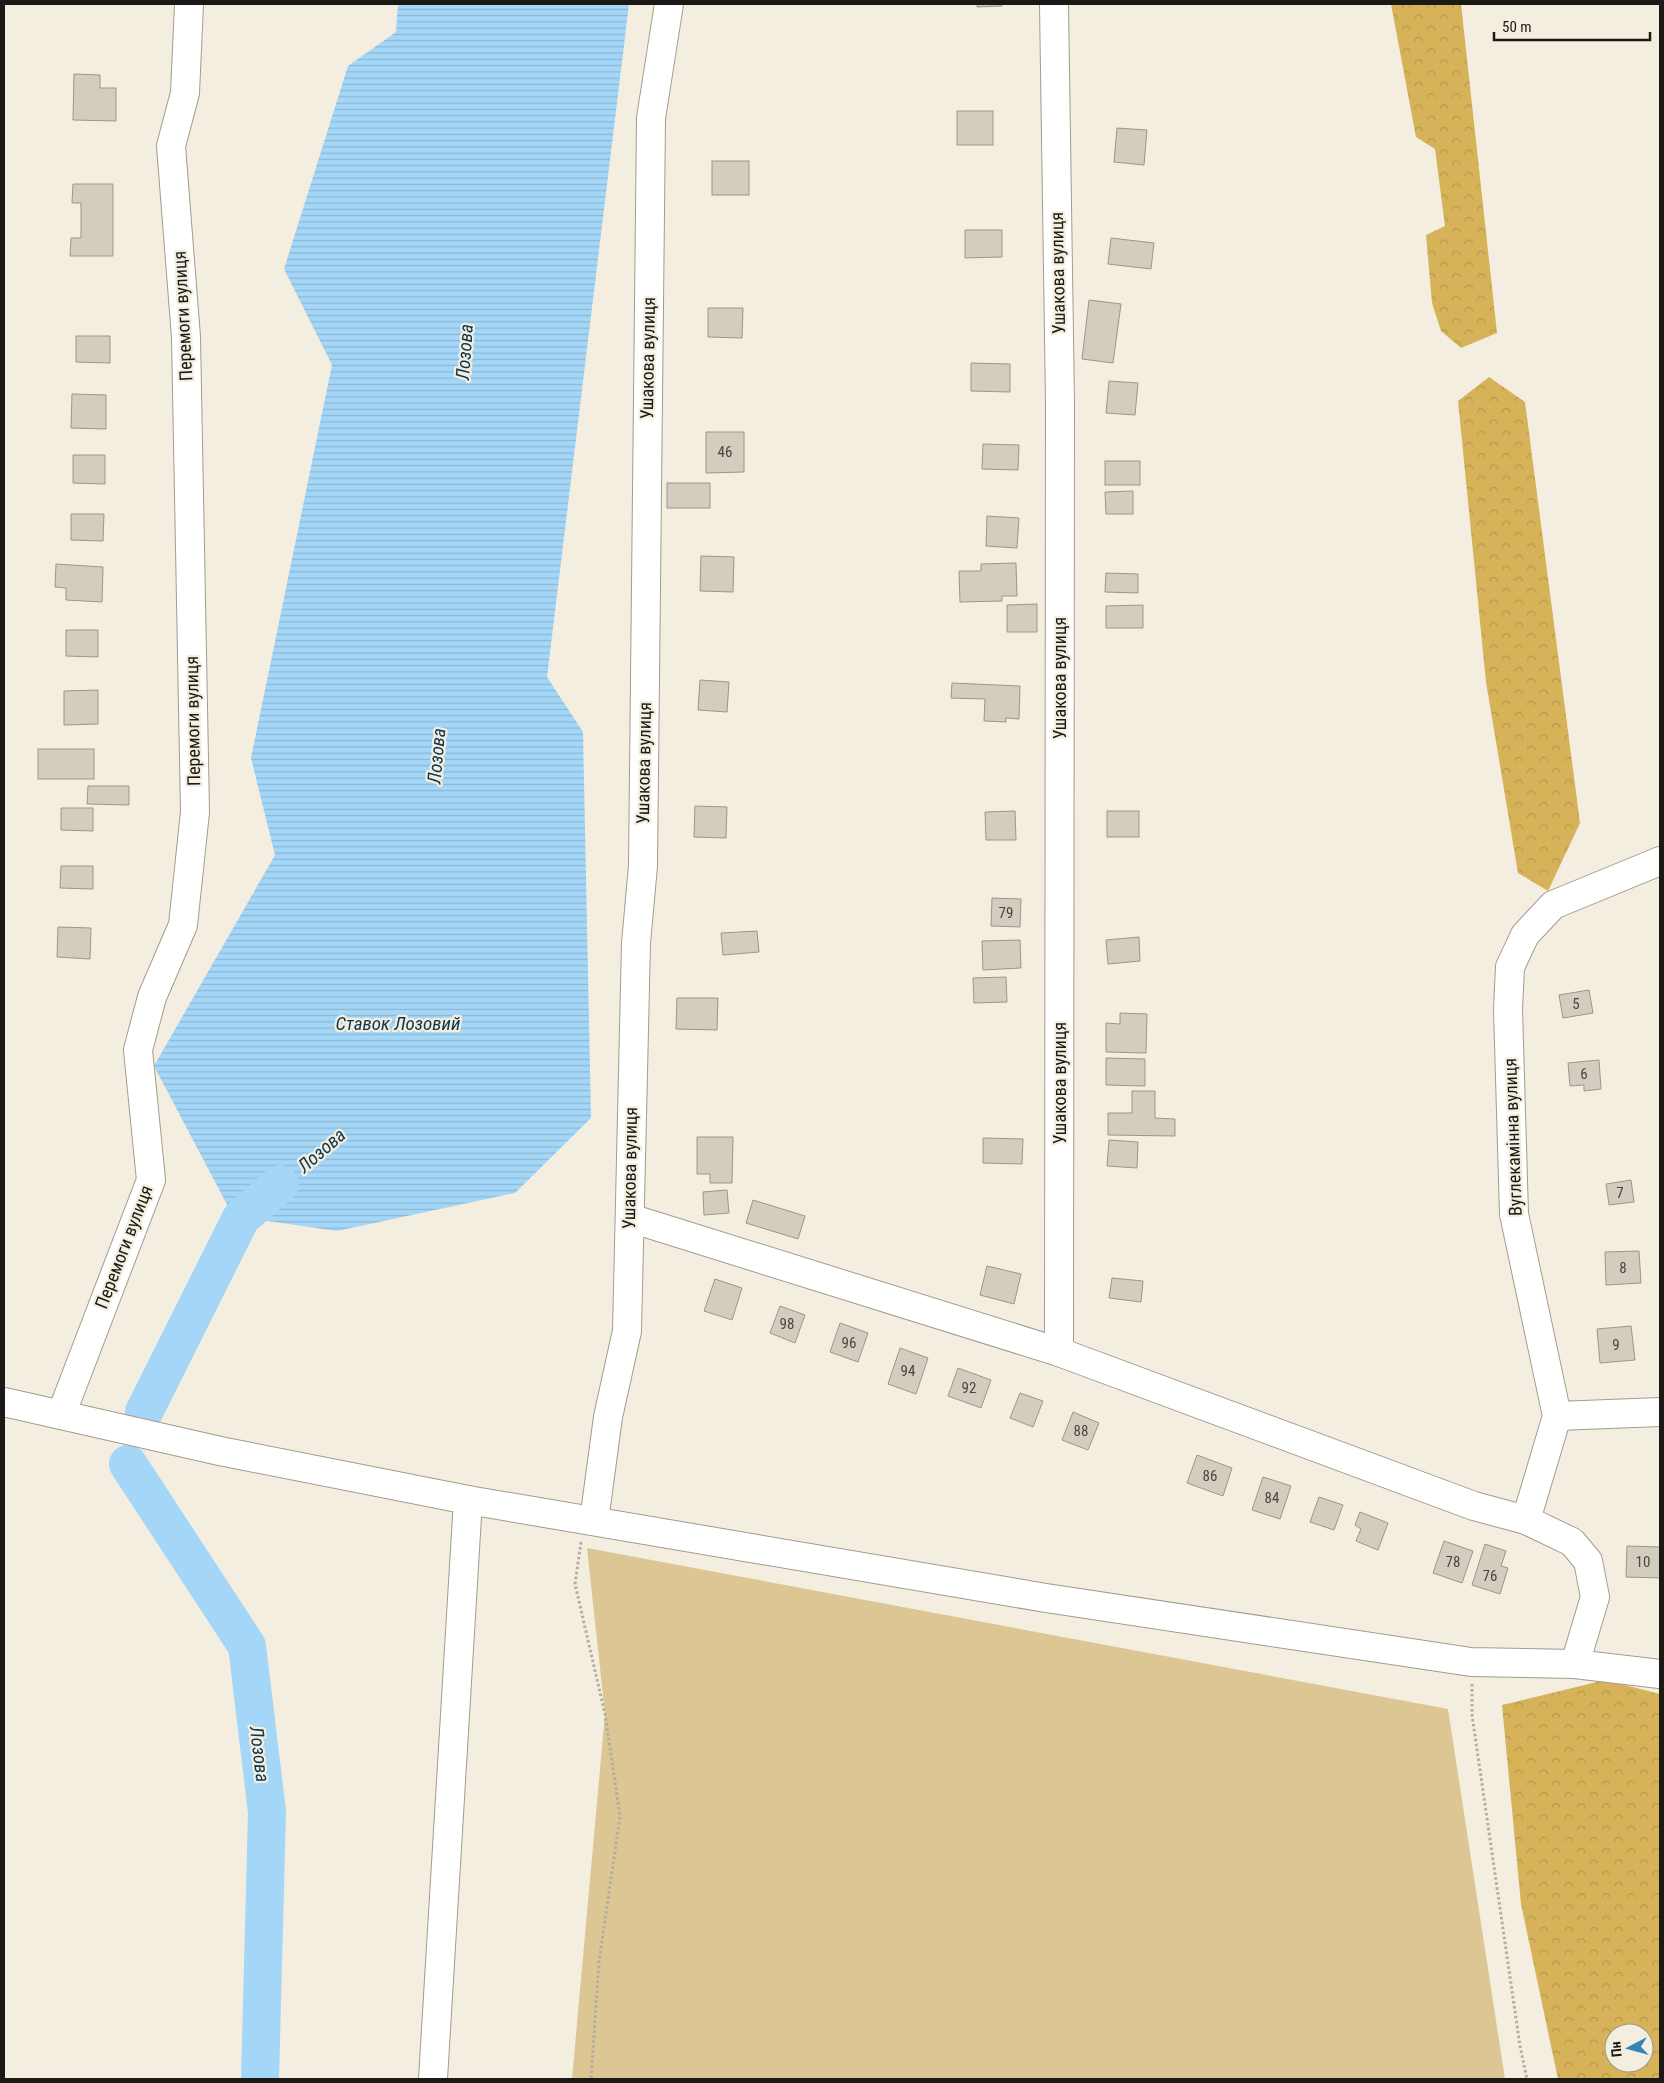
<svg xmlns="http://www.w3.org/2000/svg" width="1664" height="2083" viewBox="0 0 1664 2083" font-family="'Roboto Condensed',sans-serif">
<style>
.green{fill:#dbc694}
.forest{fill:url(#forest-crowns);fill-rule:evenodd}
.water{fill:url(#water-rules)}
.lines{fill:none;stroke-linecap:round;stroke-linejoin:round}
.river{stroke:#a4d6f7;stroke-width:38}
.building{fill:#d3cdbf;stroke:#9b9689}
.minor-casing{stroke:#a29c8f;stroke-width:30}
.path{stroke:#b1ada1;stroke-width:3;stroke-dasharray:2.5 2.5;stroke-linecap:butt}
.minor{stroke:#fff;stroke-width:28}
.labels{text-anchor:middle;stroke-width:4.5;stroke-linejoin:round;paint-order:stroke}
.number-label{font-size:15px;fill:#49463f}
.street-label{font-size:18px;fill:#1b1914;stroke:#f4eee0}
.water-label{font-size:19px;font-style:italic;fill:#0e354b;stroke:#f4eee0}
</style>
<defs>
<pattern id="forest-crowns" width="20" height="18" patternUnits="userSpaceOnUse" patternTransform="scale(1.25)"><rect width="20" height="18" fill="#d6b259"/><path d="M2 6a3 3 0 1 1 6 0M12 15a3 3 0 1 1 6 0" fill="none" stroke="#b7984d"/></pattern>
<pattern id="water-rules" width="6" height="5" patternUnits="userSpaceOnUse" patternTransform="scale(1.25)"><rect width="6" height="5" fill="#a4d6f7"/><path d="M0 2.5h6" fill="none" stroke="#8db7d3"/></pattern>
</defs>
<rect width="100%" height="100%" fill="#f4eee0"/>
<polygon class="green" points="587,1548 1448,1709 1505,2079 572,2079 605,1714"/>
<g class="forest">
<polygon points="1391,4 1461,4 1497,333 1461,348 1441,331 1432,303 1426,235 1445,226 1435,149 1416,137"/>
<polygon points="1489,377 1525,402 1580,823 1548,891 1518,873 1486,682 1458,401"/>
<path d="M1605,1680L1660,1694V2079H1558L1521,1904L1502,1705ZM1614,2033H1644V2063H1614Z"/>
</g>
<polygon class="water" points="398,4 629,4 547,677 583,732 591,1118 515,1193 337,1231 233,1216 154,1066 275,855 251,758 332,365 284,269 348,66 396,32"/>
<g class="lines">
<g class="river">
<polyline points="144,1412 241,1218 280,1184"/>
<polyline points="128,1464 247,1646 267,1812 260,2079"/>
</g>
</g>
<g class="building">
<polygon points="977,4 1002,4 1002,6 977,7"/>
<polygon points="74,74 100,75 100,88 116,88 116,121 73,120"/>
<rect x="957" y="111" width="36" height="34"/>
<polygon points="1117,128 1147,130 1144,165 1114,162"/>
<rect x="712" y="161" width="37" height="34"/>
<polygon points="73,184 113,184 113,256 70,256 71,238 81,238 81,203 72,203"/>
<polygon points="965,230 1002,230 1002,257 965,258"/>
<polygon points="1111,238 1154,243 1151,269 1108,264"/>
<polygon points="1089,300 1121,304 1113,363 1082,359"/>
<polygon points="708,308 743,308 742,338 708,337"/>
<polygon points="76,336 110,336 110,363 76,362"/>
<polygon points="971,363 1010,364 1010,392 971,391"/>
<polygon points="1109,381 1138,383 1135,415 1106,413"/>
<polygon points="72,394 106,395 106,429 71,428"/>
<polygon points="706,432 744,432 744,472 706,473"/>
<polygon points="983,444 1019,445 1018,470 982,469"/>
<polygon points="73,455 105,455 105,484 73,483"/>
<rect x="1105" y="461" width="35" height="24"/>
<rect x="667" y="483" width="43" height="25"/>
<polygon points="1133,491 1133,514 1106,514 1105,492"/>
<polygon points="71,514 104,514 103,541 71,540"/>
<polygon points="987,516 1019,518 1017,548 986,546"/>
<polygon points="701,556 734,557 733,592 700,591"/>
<polygon points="1016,563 1017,596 1002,596 1002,601 960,602 959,571 981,571 981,564"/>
<polygon points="56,564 103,567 102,602 66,600 66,588 55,587"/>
<polygon points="1106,573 1138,574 1138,593 1105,592"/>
<polygon points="1037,604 1037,632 1007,632 1007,605"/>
<polygon points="1143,605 1143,628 1106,628 1106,606"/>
<polygon points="66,630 98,630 98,657 66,656"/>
<polygon points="700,680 729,682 727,712 698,710"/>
<polygon points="952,683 1020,686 1019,719 1006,718 1006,722 984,721 985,699 951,698"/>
<polygon points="98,690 98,724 64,725 64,691"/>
<rect x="38" y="749" width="56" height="30"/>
<polygon points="88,786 129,786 129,805 87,804"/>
<polygon points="695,806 727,807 726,838 694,837"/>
<polygon points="61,808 93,808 93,831 61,830"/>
<polygon points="1015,811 1016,840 986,840 985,812"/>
<rect x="1107" y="811" width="32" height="26"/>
<polygon points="61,866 93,866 93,889 60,888"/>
<polygon points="992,898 1021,899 1020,927 991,926"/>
<polygon points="58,927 91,928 90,959 57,957"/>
<polygon points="757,931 759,952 723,955 721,933"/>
<polygon points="1139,937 1140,961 1108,964 1106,940"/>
<polygon points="1020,940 1021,968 983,970 982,941"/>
<polygon points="1006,977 1007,1002 974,1003 973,978"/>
<polygon points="1589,990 1593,1013 1563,1018 1559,995"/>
<polygon points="677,998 718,998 717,1030 676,1029"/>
<polygon points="1120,1013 1147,1014 1146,1053 1106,1052 1106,1023 1120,1024"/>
<polygon points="1106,1058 1145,1059 1145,1086 1106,1085"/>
<polygon points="1599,1060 1601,1089 1584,1091 1584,1085 1570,1086 1568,1063"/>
<polygon points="1132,1091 1155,1091 1155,1118 1175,1119 1175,1136 1108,1135 1108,1113 1132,1113"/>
<polygon points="697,1137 733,1137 732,1183 710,1183 710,1174 697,1174"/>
<polygon points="983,1138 1023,1139 1022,1164 983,1163"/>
<polygon points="1109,1140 1138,1142 1137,1168 1107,1166"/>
<polygon points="1631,1180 1634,1202 1609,1205 1606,1184"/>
<polygon points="727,1190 729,1213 704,1215 703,1192"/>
<polygon points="753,1200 805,1216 798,1239 746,1223"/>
<polygon points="1639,1251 1641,1283 1606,1285 1605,1252"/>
<polygon points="987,1266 1021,1274 1014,1304 980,1295"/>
<polygon points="1112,1278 1143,1281 1141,1302 1109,1298"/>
<polygon points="715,1279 742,1288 732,1320 704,1311"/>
<polygon points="780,1306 805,1315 795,1343 770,1333"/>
<polygon points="840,1323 868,1333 858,1362 830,1352"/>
<polygon points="1631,1326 1635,1360 1600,1363 1597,1329"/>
<polygon points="900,1348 928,1358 916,1394 888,1384"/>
<polygon points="958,1368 991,1380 981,1408 948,1396"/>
<polygon points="1020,1393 1043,1401 1033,1427 1010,1418"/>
<polygon points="1073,1412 1099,1423 1088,1450 1062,1440"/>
<polygon points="1197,1455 1232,1468 1223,1496 1187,1483"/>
<polygon points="1263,1477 1291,1486 1280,1519 1252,1510"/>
<polygon points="1319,1497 1343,1505 1334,1530 1310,1522"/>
<polygon points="1360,1512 1388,1523 1378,1550 1356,1541 1361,1529 1355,1525"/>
<polygon points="1444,1541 1473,1551 1462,1583 1433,1573"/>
<polygon points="1485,1544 1506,1551 1501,1566 1508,1568 1500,1594 1472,1585"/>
<polygon points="1627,1546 1660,1547 1660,1578 1626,1577"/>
</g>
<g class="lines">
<defs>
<g id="minor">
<polyline points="1054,4 1060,403 1059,1352"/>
<polyline points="630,1218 1059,1352 1474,1506 1526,1520 1572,1542 1588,1561 1595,1597 1575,1664"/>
<polyline points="4,1402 220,1451 468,1500 1046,1598 1471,1662 1575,1664 1660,1674"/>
<polyline points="61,1415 151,1180 138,1050 152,997 183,925 195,812 186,337 171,146 185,93 189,4"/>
<polyline points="1557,1416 1660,1412"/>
<polyline points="1526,1520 1557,1416 1514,1214 1508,1009 1510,967 1525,935 1553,905 1660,861"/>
<polyline points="594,1521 608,1417 627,1331 636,943 643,866 651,118 669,4"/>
<polyline points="433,2079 468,1500"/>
</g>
</defs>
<use href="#minor" class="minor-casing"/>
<g class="path">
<polyline points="581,1542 575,1584 605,1714 620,1816 599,1962 591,2079"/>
<polyline points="1472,1684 1472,1715 1520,2046 1527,2079"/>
</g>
<use href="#minor" class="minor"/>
</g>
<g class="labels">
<g class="number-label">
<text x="725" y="457">46</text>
<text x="1006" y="918">79</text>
<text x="1576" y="1009">5</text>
<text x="1584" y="1079">6</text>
<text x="1620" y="1198">7</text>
<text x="1623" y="1273">8</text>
<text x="787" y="1329">98</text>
<text x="849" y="1348">96</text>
<text x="1616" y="1350">9</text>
<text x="908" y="1376">94</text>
<text x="969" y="1393">92</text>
<text x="1081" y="1436">88</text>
<text x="1210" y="1481">86</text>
<text x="1272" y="1503">84</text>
<text x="1453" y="1567">78</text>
<text x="1643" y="1567">10</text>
<text x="1490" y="1581">76</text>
</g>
<g class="street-label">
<text transform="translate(1058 273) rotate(-91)" y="6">Ушакова вулиця</text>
<text transform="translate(183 316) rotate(-93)" y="6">Перемоги вулиця</text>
<text transform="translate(648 358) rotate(-89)" y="6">Ушакова вулиця</text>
<text transform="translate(1060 678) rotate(-90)" y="6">Ушакова вулиця</text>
<text transform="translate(193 721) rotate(-91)" y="6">Перемоги вулиця</text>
<text transform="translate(644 763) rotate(-89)" y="6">Ушакова вулиця</text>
<text transform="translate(1060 1083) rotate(-90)" y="6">Ушакова вулиця</text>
<text transform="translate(1513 1137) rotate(-92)" y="6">Вуглекамінна вулиця</text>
<text transform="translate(630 1168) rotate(-89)" y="6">Ушакова вулиця</text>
<text transform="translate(124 1247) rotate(-69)" y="6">Перемоги вулиця</text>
</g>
<g class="water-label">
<text transform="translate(464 352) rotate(-86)" y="7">Лозова</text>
<text transform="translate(436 756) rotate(-85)" y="7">Лозова</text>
<text x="398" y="1030">Ставок Лозовий</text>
<text transform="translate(321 1150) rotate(-41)" y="7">Лозова</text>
<text transform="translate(260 1754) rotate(83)" y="7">Лозова</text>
</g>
</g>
<rect width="1664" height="2083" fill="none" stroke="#1b1914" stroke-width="10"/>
<g transform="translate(1629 2048) rotate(264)"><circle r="24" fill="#f4eee0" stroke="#9d998e"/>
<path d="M0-4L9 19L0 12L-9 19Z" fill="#3286b6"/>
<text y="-8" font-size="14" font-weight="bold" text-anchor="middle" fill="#1b1914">Пн</text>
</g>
<path d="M1494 32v8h156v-8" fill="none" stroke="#1b1914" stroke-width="2.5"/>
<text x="1502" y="32" font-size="15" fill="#1b1914" stroke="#f4eee0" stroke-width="4" paint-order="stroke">50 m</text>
</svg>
